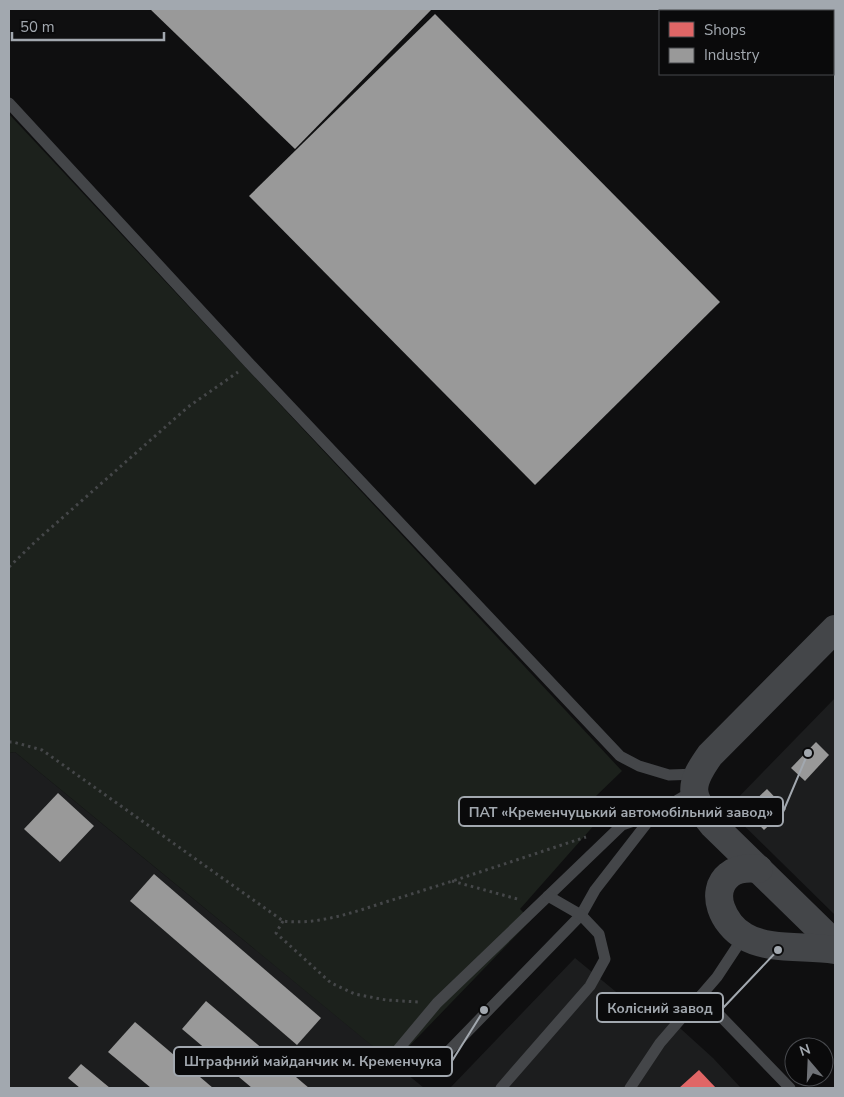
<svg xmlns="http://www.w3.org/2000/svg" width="844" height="1097" viewBox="0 0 844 1097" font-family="'Nunito Sans',sans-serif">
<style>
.built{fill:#1c1d1e}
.green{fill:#1c211c}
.shops{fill:#e06666}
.industry{fill:#999}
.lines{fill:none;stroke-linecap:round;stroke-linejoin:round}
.path{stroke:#454749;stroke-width:3;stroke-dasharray:2.5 4;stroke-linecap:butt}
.service{stroke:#444649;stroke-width:11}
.tertiary{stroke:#444649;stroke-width:28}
.leader{fill:none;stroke:#a2a8af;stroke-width:2}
.callout-dot{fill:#a2a8af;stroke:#0a0a0b;stroke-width:2}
.callout{fill:#0a0a0b;stroke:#a2a8af;stroke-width:2}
.callout-label{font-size:14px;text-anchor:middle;font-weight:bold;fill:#a2a8af}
</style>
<rect width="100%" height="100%" fill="#0f0f10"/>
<g class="built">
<polygon points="835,698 835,915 727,809"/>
<polygon points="15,752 151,864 424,1088 9,1088 9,753"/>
<polygon points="575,958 638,1010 649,1000 713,1058 741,1088 450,1088"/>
</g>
<polygon class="green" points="9,114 622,771 596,796 604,814 520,909 531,920 393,1063 15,752 9,753"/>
<polygon class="shops" points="699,1070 716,1088 679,1088"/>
<g class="industry">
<polygon points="150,9 432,9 295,149"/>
<polygon points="435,14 720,302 535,485 249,196"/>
<polygon points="816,742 829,755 805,781 791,768"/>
<polygon points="767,789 786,809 764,830 745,810"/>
<polygon points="58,793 94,826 60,862 24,829"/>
<polygon points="154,874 321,1018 297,1045 130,901"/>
<polygon points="206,1001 309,1088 252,1088 182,1029"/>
<polygon points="135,1022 213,1088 151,1088 108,1052"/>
<polygon points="81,1064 110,1088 80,1088 68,1078"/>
</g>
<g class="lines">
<g class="path">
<polyline points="9,567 36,541 188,407 238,372"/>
<path d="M9,742H13L42,750L283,921C323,926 364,908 402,897C463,878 525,857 586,837"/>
<polyline points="452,881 521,900"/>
<polyline points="283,921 276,933 331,983 355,994 386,1000 418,1002"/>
</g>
<g class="service">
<polyline points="833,13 835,16"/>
<polyline points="9,103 249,363 620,756 639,766 669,775 698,774"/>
<polyline points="701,996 790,1088"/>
<polyline points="396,1052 437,1003 622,825 654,814"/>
<polyline points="436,1064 581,915 595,890 654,814 693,791"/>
<polyline points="501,1088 590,986 605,959 599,934 581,915 548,896"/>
<polyline points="630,1088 660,1043 717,977 744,936"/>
</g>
<g class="tertiary">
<path d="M835,629L710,755C688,786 689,795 713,825L835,944"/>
<path d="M759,869C749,868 737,868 729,875C708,892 724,925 744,936C768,951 808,945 835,950"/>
</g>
</g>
<path class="leader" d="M808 753L783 812M778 950L723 1008M484 1010L452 1061"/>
<g class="callout-dot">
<circle cx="808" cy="753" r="5"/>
<circle cx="778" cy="950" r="5"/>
<circle cx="484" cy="1010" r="5"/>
</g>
<g class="callout">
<rect x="459" y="797" width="324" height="29" rx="5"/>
<rect x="597" y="993" width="126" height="29" rx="5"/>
<rect x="174" y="1047" width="278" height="29" rx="5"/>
</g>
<g class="callout-label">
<text x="621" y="817">ПАТ «Кременчуцький автомобiльний завод»</text>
<text x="660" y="1013">Колісний завод</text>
<text x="313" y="1066">Штрафний майданчик м. Кременчука</text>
</g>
<rect width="844" height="1097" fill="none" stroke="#a2a8af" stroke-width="20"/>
<rect x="659" y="10" width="175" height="65" fill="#0a0a0b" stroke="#47494d"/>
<rect x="669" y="22" width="25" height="15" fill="#e06666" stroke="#47494d"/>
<text x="704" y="35" font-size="15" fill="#a2a8af">Shops</text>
<rect x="669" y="48" width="25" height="15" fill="#999999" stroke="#47494d"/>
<text x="704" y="60" font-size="15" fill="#a2a8af">Industry</text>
<g transform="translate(809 1062) rotate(341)"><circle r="24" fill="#0a0a0b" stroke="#47494d"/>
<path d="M0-4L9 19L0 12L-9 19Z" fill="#6f7277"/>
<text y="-8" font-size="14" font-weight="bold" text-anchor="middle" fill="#a2a8af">N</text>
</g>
<path d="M12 32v8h152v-8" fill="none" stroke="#a2a8af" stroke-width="2.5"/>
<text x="20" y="32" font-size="15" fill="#a2a8af" stroke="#0a0a0b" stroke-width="4" paint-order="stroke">50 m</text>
</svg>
